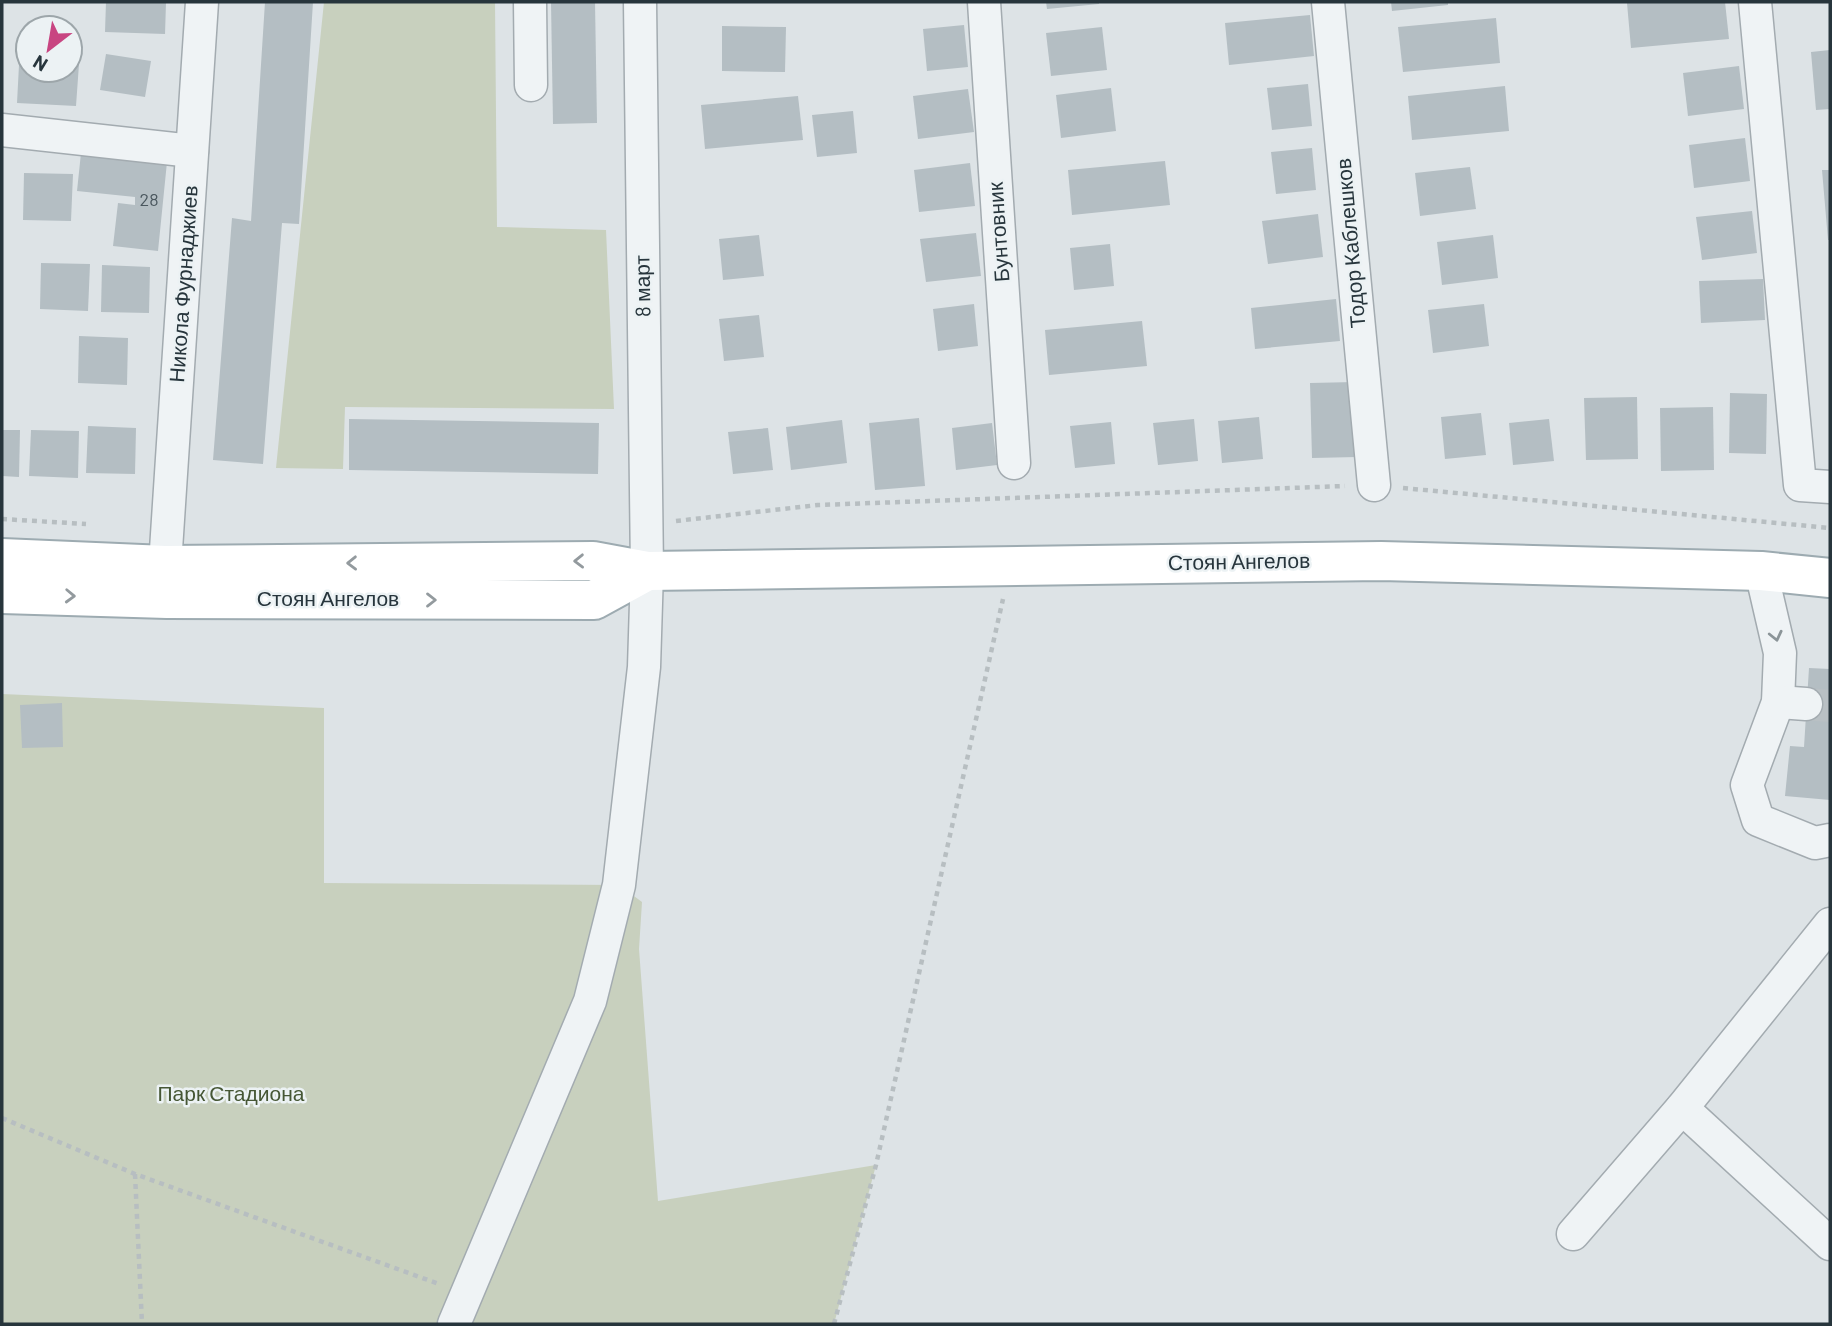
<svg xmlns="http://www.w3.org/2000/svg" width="1832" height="1326" viewBox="0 0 1832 1326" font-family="Barlow,sans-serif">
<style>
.green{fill:#c8d0be}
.building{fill:#b4bec3}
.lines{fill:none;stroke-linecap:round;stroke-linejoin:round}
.minor-tunnel{stroke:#b9c0c4;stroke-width:32;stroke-dasharray:32 16;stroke-linecap:butt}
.minor-casing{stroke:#a3abb0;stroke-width:35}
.major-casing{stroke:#9dabb1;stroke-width:42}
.path{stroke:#b7bec1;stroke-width:4.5;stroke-dasharray:5 5;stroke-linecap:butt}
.minor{stroke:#eff3f5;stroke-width:32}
.major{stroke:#fff;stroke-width:38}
.oneway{stroke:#939a9e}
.oneway2{stroke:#8b9498}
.labels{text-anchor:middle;stroke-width:5;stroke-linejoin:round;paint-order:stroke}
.number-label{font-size:18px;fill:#4a575e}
.street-label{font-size:21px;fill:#27353c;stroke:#ecf2f4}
.park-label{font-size:21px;fill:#465735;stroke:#ecf2f4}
</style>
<rect width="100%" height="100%" fill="#dde3e6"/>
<g class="green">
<polygon points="324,2 495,2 497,227 606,230 614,409 345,407 343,469 276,468"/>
<polygon points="2,694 324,708 324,883 619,885 642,902 639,949 658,1201 876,1165 834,1324 2,1324"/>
</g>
<g class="building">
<polygon points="106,2 166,2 165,34 105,32"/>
<polygon points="265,2 313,2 299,224 282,223 263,464 213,460 232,218 251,221"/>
<polygon points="551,2 595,2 597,123 553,124"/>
<polygon points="1046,2 1099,2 1099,4 1047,9"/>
<polygon points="1391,2 1448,2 1448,5 1392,11"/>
<polygon points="1640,2 1725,2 1729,39 1631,48 1627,3"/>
<polygon points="1310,15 1314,56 1229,65 1225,23"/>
<polygon points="1496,18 1500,63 1403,72 1398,27"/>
<polygon points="964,25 968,67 927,71 923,29"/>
<polygon points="722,26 786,27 785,72 722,71"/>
<polygon points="1102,27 1107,70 1051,76 1046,33"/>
<polygon points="20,46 28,47 28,70 70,70 70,50 80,50 76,106 17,103"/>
<polygon points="1830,50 1830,109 1816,110 1811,52"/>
<polygon points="106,54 151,61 145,97 100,90"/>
<polygon points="1739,66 1744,109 1688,116 1683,73"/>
<polygon points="1308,84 1312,126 1272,130 1267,88"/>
<polygon points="1505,86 1509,131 1412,140 1408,96"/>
<polygon points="1111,88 1116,131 1061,138 1056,95"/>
<polygon points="968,89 974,132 918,139 913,96"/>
<polygon points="798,96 803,140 705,149 701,105"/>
<polygon points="853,111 857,153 817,157 812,115"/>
<polygon points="1745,138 1750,181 1694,188 1689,145"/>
<polygon points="1312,148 1316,190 1276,194 1271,152"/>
<polygon points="81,153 167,162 158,251 113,246 118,203 135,205 135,197 77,191"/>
<polygon points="1165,161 1170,205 1072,215 1068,170"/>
<polygon points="970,163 975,206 919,212 914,170"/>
<polygon points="1470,167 1476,209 1420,216 1415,173"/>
<polygon points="1822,170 1830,170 1830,240 1828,240"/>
<polygon points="24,173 73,174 71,221 23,220"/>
<polygon points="1752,211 1757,253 1702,260 1696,217"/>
<polygon points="1318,214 1323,257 1268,264 1262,221"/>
<polygon points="976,233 981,276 926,282 920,239"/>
<polygon points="759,235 764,276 723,280 719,239"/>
<polygon points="1493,235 1498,278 1442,285 1437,242"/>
<polygon points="1110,244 1114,286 1074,290 1070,248"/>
<polygon points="41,263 90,264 88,311 40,309"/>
<polygon points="102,265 150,267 149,313 101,312"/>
<polygon points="1763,279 1765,320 1701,323 1699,281"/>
<polygon points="1336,299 1340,341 1255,349 1251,308"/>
<polygon points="974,304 978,346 938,351 933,309"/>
<polygon points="1484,304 1489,346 1433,353 1428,310"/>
<polygon points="759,315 764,357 724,361 719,319"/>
<polygon points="1142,321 1147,366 1049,375 1045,330"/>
<polygon points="79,336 128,338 127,385 78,383"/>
<polygon points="1355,382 1357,457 1312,458 1310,383"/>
<polygon points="1730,393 1767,394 1766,454 1729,453"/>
<polygon points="1637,397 1638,459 1586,460 1584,398"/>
<polygon points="1713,407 1714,470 1661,471 1660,408"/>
<polygon points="1481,413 1486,455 1445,459 1441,417"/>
<polygon points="1259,417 1263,459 1222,463 1218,421"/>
<polygon points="919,418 925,486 875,490 869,423"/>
<polygon points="349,419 599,423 598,474 349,470"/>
<polygon points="1194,419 1198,461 1158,465 1153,423"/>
<polygon points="1549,419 1554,461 1513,465 1509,423"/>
<polygon points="842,420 847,463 791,470 786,427"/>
<polygon points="1111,422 1115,464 1075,468 1070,426"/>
<polygon points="992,423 997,465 956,470 952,428"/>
<polygon points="88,426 136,428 135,474 86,473"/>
<polygon points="768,428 773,470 733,474 728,432"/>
<polygon points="2,430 20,430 19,477 2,476"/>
<polygon points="31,430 79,431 78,478 29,476"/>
<polygon points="1809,668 1830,669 1830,800 1785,796 1790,746 1804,747"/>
<polygon points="62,703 63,747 22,748 20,705"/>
</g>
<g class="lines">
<polyline class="minor-tunnel" points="1806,704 1830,706"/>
<defs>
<g id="minor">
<polyline points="530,2 531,85"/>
<polyline points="984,2 1014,463"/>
<polyline points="1328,2 1374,485"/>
<polyline points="1755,2 1800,485 1830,487"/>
<polyline points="2,130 192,151"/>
<polyline points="165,565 202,2"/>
<polyline points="1761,571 1780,653 1778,702 1747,785 1758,820 1815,843 1830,840"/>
<polyline points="1778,702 1806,704"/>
<polyline points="1682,1108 1830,1244"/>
<polyline points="1573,1234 1682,1108 1830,924"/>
<polyline points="454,1324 590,1001 619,885 644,667 647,571 640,2"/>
</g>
<g id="major">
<polyline points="2,558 165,565 593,561 647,571 1381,561 1761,571 1830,578"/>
<polyline points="2,594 167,599 594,600 647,571"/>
</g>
</defs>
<use href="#minor" class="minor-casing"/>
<use href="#major" class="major-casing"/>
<g class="path">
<polyline points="1403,488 1830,528"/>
<polyline points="2,519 86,524"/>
<polyline points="676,521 818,505 1345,486"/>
<polyline points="2,1118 135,1174 439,1284"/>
<polyline points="135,1174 142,1324"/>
<polyline points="834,1324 876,1165 1003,599"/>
</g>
<use href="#minor" class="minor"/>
<use href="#major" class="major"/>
</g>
<defs><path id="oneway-chevron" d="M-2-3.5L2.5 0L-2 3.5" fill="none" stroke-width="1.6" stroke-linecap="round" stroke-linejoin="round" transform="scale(1.75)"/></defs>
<g class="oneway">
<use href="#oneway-chevron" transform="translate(579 561) rotate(179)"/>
<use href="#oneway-chevron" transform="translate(352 563) rotate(179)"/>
<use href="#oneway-chevron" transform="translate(70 596) rotate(2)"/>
<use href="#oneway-chevron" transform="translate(431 600)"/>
</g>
<use class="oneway2" href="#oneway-chevron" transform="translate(1776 636) rotate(77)"/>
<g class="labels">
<g class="number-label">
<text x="149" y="206">28</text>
</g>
<g class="street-label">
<text transform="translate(999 232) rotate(-94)" y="7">Бунтовник</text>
<text transform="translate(1351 243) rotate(-95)" y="7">Тодор Каблешков</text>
<text transform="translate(184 284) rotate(-86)" y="7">Никола Фурнаджиев</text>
<text transform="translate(643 286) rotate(-91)" y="7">8 март</text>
<text transform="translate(1239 562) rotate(-1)" y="7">Стоян Ангелов</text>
<text x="328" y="606">Стоян Ангелов</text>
</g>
<g class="park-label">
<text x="231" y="1101">Парк Стадиона</text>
</g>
</g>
<rect width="1832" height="1326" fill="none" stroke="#27353c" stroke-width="7"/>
<g transform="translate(49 49) rotate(211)"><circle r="33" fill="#ecf2f4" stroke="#9da6aa" stroke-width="2"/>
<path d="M0-5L12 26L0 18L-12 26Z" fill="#c84581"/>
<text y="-10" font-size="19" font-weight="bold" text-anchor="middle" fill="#27353c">N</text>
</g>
</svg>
